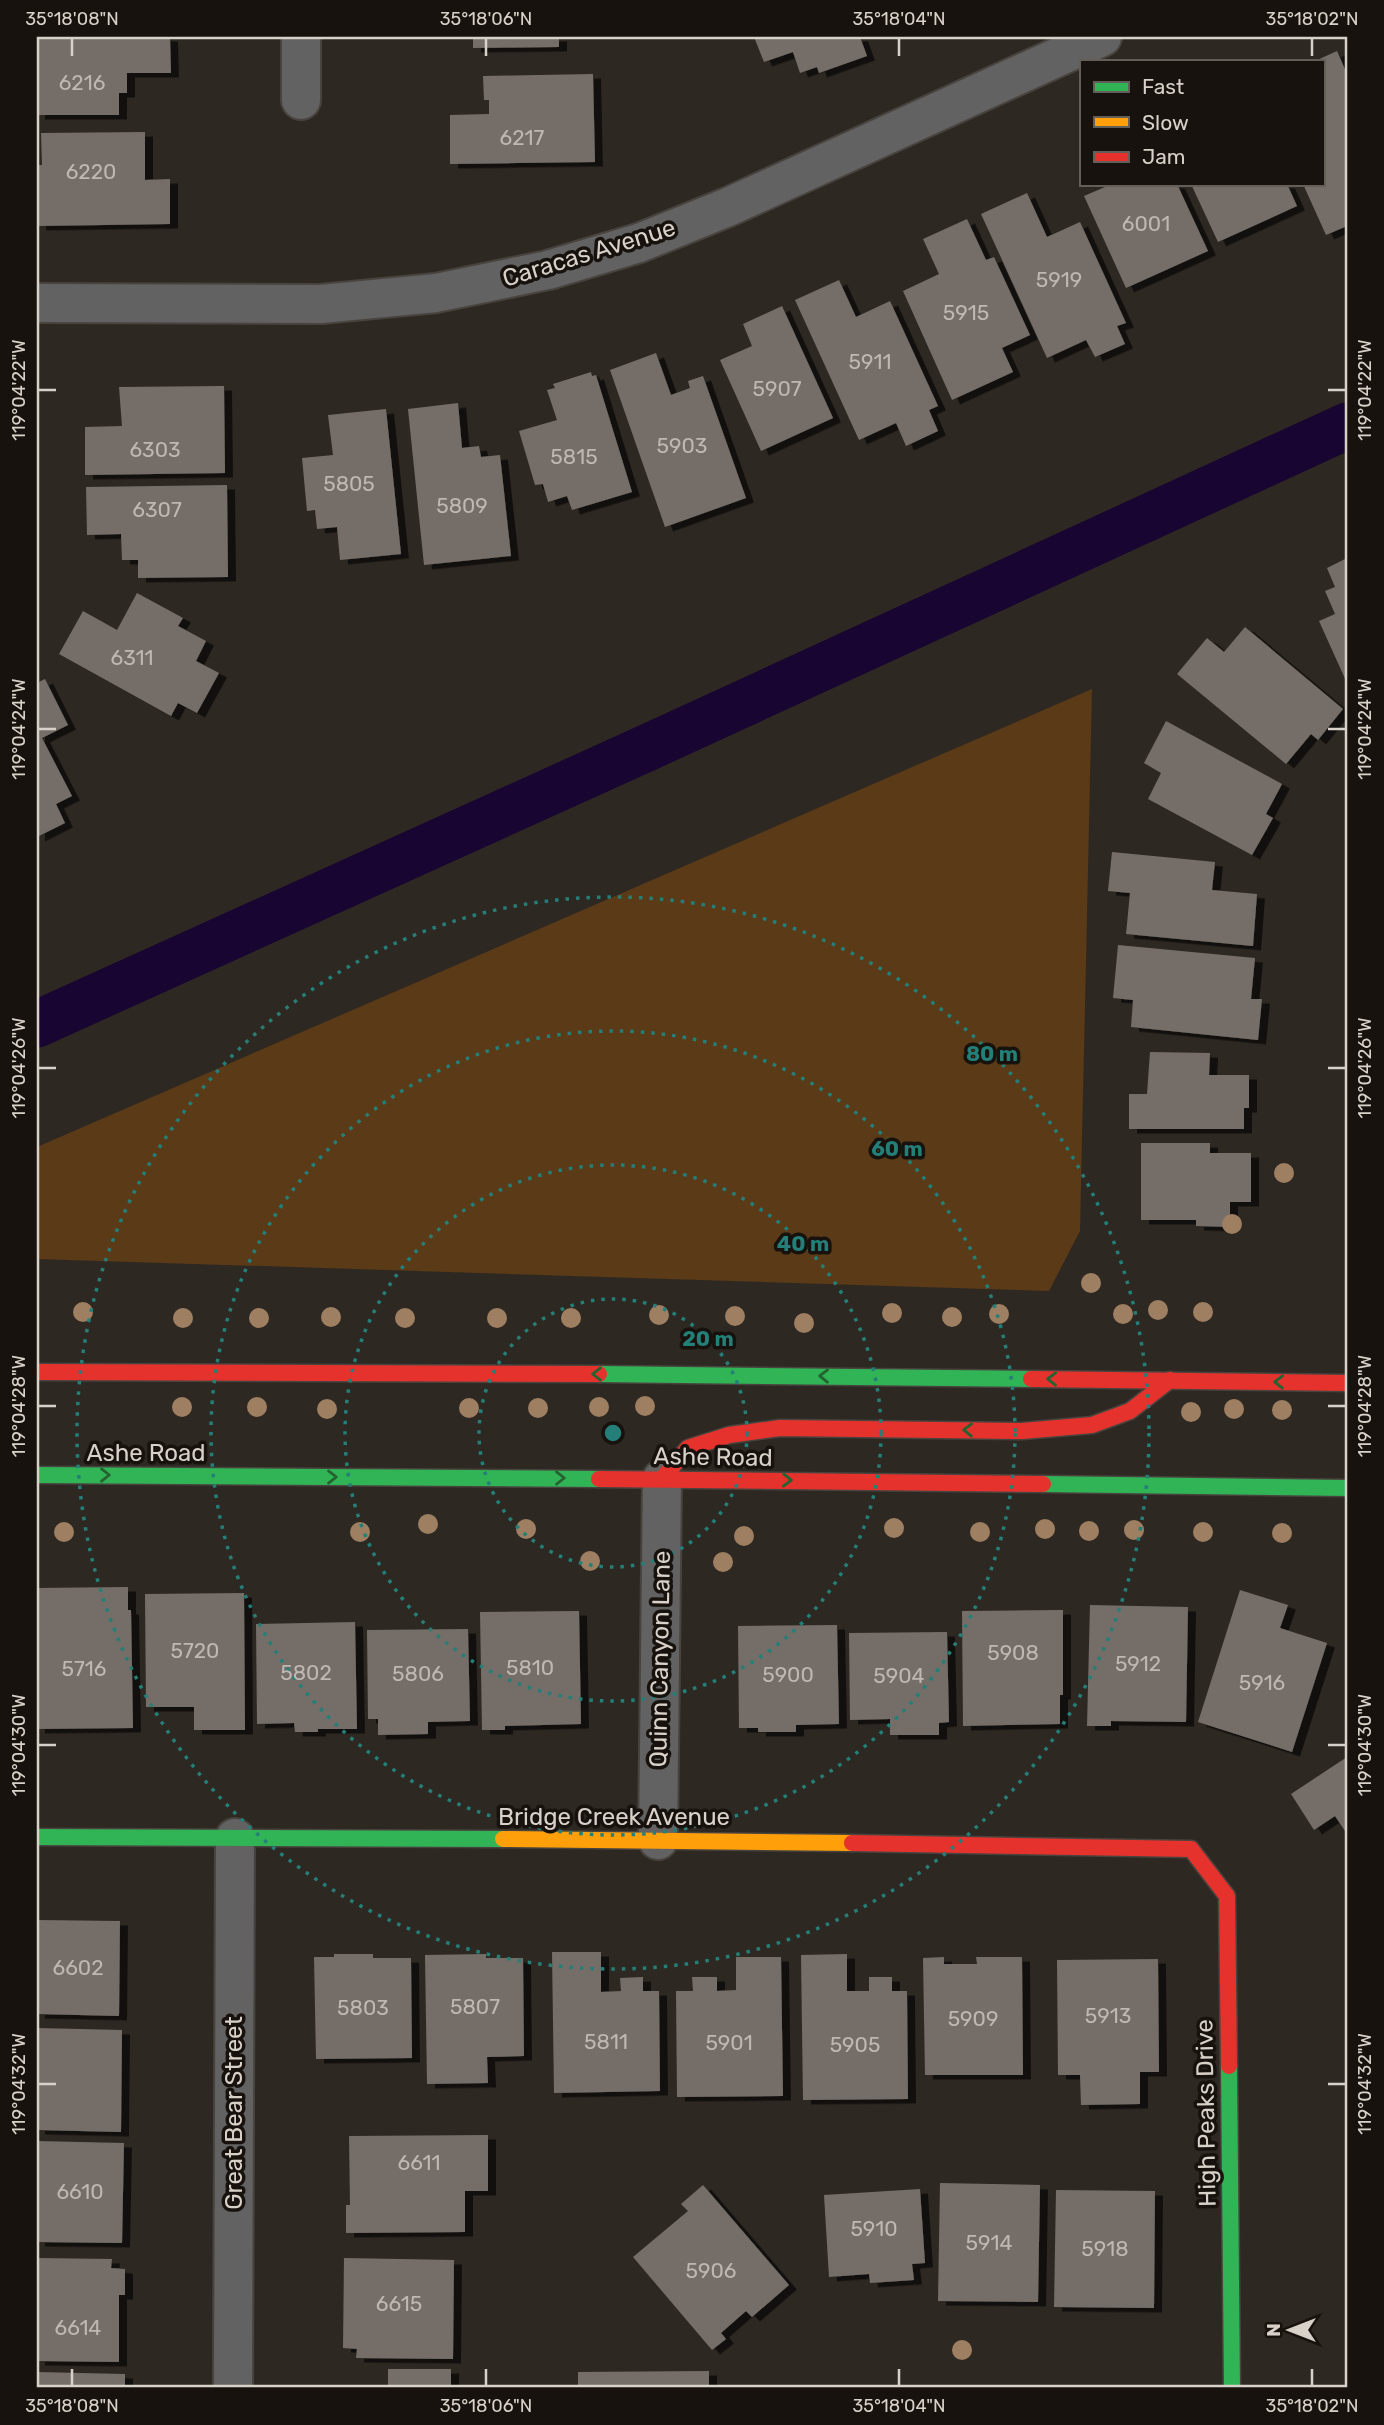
<svg xmlns="http://www.w3.org/2000/svg" width="1384" height="2425" viewBox="0 0 1384 2425" font-family="Rubik,sans-serif">
<style>
.green{fill:#5a3a17}
.lines{fill:none;stroke-linecap:round;stroke-linejoin:round}
.canal{stroke:#180531;stroke-width:47}
.building{fill:#746e68;filter:url(#shadow)}
.street-casing{stroke:#48433e;stroke-width:42}
.fast-casing{stroke:#48433e;stroke-width:19}
.slow-casing{stroke:#48433e;stroke-width:19}
.jam-casing{stroke:#48433e;stroke-width:19}
.street{stroke:#636263;stroke-width:38}
.fast{stroke:#30b455;stroke-width:16}
.slow{stroke:#ff9f0a;stroke-width:16}
.jam{stroke:#e5322d;stroke-width:16}
.tree{fill:#9e7f61}
.oneway{stroke:#246331}
.ticks{fill:none;stroke:#d8d1c9;stroke-width:2.5}
.ring{fill:none;stroke:#237f77;stroke-width:3.5;stroke-dasharray:3.5 7}
.labels{text-anchor:middle;stroke-width:7;stroke-linejoin:round;paint-order:stroke}
.number-label{font-size:21px;fill:#bfb8b1}
.street-label{font-size:24px;fill:#d8d1c9;stroke:#17120d}
.centre{fill:#237f77;stroke:#17120d;stroke-width:3.5}
.ring-label{font-size:21px;text-anchor:middle;font-weight:bold;fill:#237f77;stroke:#17120d;stroke-width:7;stroke-linejoin:round;paint-order:stroke}
.neatline{fill:none;stroke:#d8d1c9;stroke-width:2.5}
.ticks-label{font-size:18px;text-anchor:middle;fill:#d8d1c9}
</style>
<defs>
<filter id="shadow"><feDropShadow dx="8" dy="4.5" stdDeviation="0" flood-color="#0009"/></filter>
</defs>
<rect width="100%" height="100%" fill="#2e2822"/>
<polygon class="green" points="1092,689 1080,1231 1049,1291 37,1259 37,1147"/>
<g class="lines">
<polyline class="canal" points="37,1024 651,746 1347,426"/>
</g>
<g class="building">
<polygon points="37,37 170,37 171,73 127,73 127,93 119,93 119,115 37,115"/>
<polygon points="473,37 559,37 559,47 473,48"/>
<polygon points="754,37 860,37 867,56 819,73 817,67 800,73 793,52 764,62"/>
<polygon points="1337,51 1347,74 1347,226 1326,235 1303,184 1323,184 1323,61 1315,61"/>
<polygon points="593,74 595,162 450,164 450,115 489,114 489,100 484,100 483,76"/>
<polygon points="145,132 145,180 170,179 170,224 38,226 37,165 42,165 41,133"/>
<polygon points="1112,184 1177,184 1208,251 1126,288 1084,196"/>
<polygon points="1191,184 1287,184 1297,206 1218,242"/>
<polygon points="1027,193 1047,237 1080,222 1126,323 1117,326 1125,344 1095,357 1086,340 1047,358 981,214"/>
<polygon points="967,219 986,260 994,257 1030,335 1002,348 1013,372 952,400 903,291 939,274 923,239"/>
<polygon points="839,280 856,317 890,301 938,406 929,410 938,431 906,446 896,423 859,440 795,300"/>
<polygon points="782,306 833,418 761,451 720,360 752,346 743,324"/>
<polygon points="656,353 671,395 690,388 688,381 703,376 746,498 665,527 610,370"/>
<polygon points="591,372 592,376 596,375 632,492 572,510 567,496 548,502 543,484 535,485 519,431 557,420 547,390 555,388 553,384"/>
<polygon points="224,386 225,473 85,475 85,427 122,426 119,387"/>
<polygon points="458,403 462,448 479,446 481,457 500,455 511,556 424,565 408,409"/>
<polygon points="386,409 401,554 340,560 337,527 317,529 315,510 307,511 302,458 333,455 328,415"/>
<polygon points="227,485 228,577 138,578 138,560 122,560 121,534 87,535 86,487"/>
<polygon points="1347,558 1347,683 1319,621 1335,614 1325,591 1335,587 1327,568"/>
<polygon points="137,593 183,618 178,626 206,641 196,661 219,673 197,713 178,703 171,716 59,654 83,611 117,630"/>
<polygon points="1245,627 1343,709 1318,740 1311,734 1286,764 1177,674 1207,638 1224,652"/>
<polygon points="45,679 68,725 42,738 72,796 56,804 65,823 37,837 37,683"/>
<polygon points="1166,721 1282,784 1266,814 1273,818 1252,855 1148,799 1161,773 1144,763"/>
<polygon points="1112,852 1215,862 1212,890 1257,894 1253,946 1126,934 1130,893 1108,891"/>
<polygon points="1118,945 1255,958 1251,999 1262,999 1258,1040 1131,1027 1133,1000 1113,998"/>
<polygon points="1150,1052 1210,1053 1209,1075 1249,1075 1249,1108 1244,1108 1244,1129 1129,1129 1129,1094 1147,1094"/>
<polygon points="1141,1143 1210,1143 1210,1153 1251,1153 1251,1202 1230,1202 1230,1227 1196,1226 1196,1220 1141,1220"/>
<polygon points="128,1587 128,1610 131,1610 133,1728 37,1729 37,1588"/>
<polygon points="1240,1590 1288,1605 1280,1628 1327,1643 1292,1752 1198,1722"/>
<polygon points="244,1593 245,1730 194,1730 194,1707 146,1707 145,1594"/>
<polygon points="1090,1605 1188,1607 1186,1722 1111,1721 1111,1726 1087,1726"/>
<polygon points="1063,1610 1063,1695 1060,1695 1060,1724 963,1726 962,1611"/>
<polygon points="579,1611 581,1724 505,1726 505,1730 482,1730 480,1612"/>
<polygon points="355,1622 357,1729 318,1729 318,1732 295,1732 294,1723 257,1724 256,1624"/>
<polygon points="837,1625 839,1724 796,1725 796,1732 758,1732 758,1728 739,1728 738,1626"/>
<polygon points="468,1629 470,1721 428,1722 428,1734 378,1735 378,1719 368,1719 367,1630"/>
<polygon points="947,1632 949,1722 939,1723 939,1735 890,1735 890,1719 850,1720 849,1633"/>
<polygon points="1347,1757 1347,1834 1335,1816 1314,1830 1291,1794"/>
<polygon points="37,1920 120,1921 119,2016 37,2014"/>
<polygon points="552,1952 601,1952 601,1992 621,1991 620,1978 643,1977 643,1991 659,1991 660,2091 554,2093"/>
<polygon points="334,1954 373,1954 373,1958 411,1958 412,2058 316,2059 314,1957 334,1957"/>
<polygon points="486,1954 486,1958 523,1958 524,2056 487,2057 488,2083 427,2084 425,1955"/>
<polygon points="847,1954 847,1991 869,1991 869,1977 892,1977 892,1991 907,1991 908,2099 803,2100 801,1955"/>
<polygon points="736,1957 781,1957 783,2096 677,2097 676,1991 693,1991 692,1977 717,1977 717,1991 736,1990"/>
<polygon points="944,1957 944,1964 977,1964 976,1957 1022,1957 1023,2075 925,2075 923,1958"/>
<polygon points="1158,1959 1159,2072 1140,2072 1140,2104 1081,2105 1080,2075 1058,2075 1057,1960"/>
<polygon points="37,2028 122,2030 121,2132 37,2130"/>
<polygon points="488,2135 488,2191 465,2191 465,2232 346,2233 346,2205 350,2205 349,2136"/>
<polygon points="37,2141 124,2143 122,2243 37,2242"/>
<polygon points="940,2183 1040,2185 1038,2302 938,2301"/>
<polygon points="703,2185 789,2285 752,2317 746,2311 721,2333 726,2339 712,2350 633,2257 688,2211 681,2204"/>
<polygon points="920,2189 925,2263 912,2264 914,2280 870,2283 869,2274 829,2277 824,2195"/>
<polygon points="1056,2190 1155,2191 1154,2308 1054,2307"/>
<polygon points="37,2258 112,2259 111,2268 125,2269 125,2295 119,2295 119,2362 37,2361"/>
<polygon points="344,2258 454,2260 453,2359 356,2358 357,2349 343,2348"/>
<rect x="388" y="2369" width="63" height="19"/>
<polygon points="709,2371 709,2388 578,2388 578,2372"/>
<polygon points="37,2372 125,2374 125,2388 37,2388"/>
</g>
<g class="lines">
<defs>
<g id="street">
<polyline points="301,100 301,37"/>
<polyline points="37,303 321,304 436,293 548,270 639,243 728,207 1102,37"/>
<polyline points="658,1840 662,1479"/>
<polyline points="233,2388 235,1838"/>
</g>
<g id="fast">
<polyline points="599,1374 1031,1379"/>
<polyline points="37,1475 599,1479"/>
<polyline points="1043,1484 1347,1488"/>
<polyline points="37,1837 503,1839"/>
<polyline points="1229,2066 1232,2388"/>
</g>
<polyline id="slow" points="503,1839 852,1843"/>
<g id="jam">
<polyline points="37,1372 599,1374"/>
<polyline points="1031,1379 1347,1383"/>
<polyline points="599,1479 1043,1484"/>
<polyline points="662,1479 688,1448 729,1435 780,1428 1022,1431 1092,1425 1130,1411 1170,1380"/>
<polyline points="852,1843 1191,1849 1227,1896 1229,2066"/>
</g>
</defs>
<use href="#street" class="street-casing"/>
<use href="#fast" class="fast-casing"/>
<use href="#slow" class="slow-casing"/>
<use href="#jam" class="jam-casing"/>
<use href="#street" class="street"/>
<use href="#fast" class="fast"/>
<use href="#slow" class="slow"/>
<use href="#jam" class="jam"/>
</g>
<g class="tree">
<circle cx="1284" cy="1173" r="10"/>
<circle cx="1232" cy="1224" r="10"/>
<circle cx="1091" cy="1283" r="10"/>
<circle cx="1158" cy="1310" r="10"/>
<circle cx="83" cy="1312" r="10"/>
<circle cx="1203" cy="1312" r="10"/>
<circle cx="892" cy="1313" r="10"/>
<circle cx="999" cy="1314" r="10"/>
<circle cx="1123" cy="1314" r="10"/>
<circle cx="659" cy="1315" r="10"/>
<circle cx="735" cy="1316" r="10"/>
<circle cx="331" cy="1317" r="10"/>
<circle cx="952" cy="1317" r="10"/>
<circle cx="183" cy="1318" r="10"/>
<circle cx="259" cy="1318" r="10"/>
<circle cx="405" cy="1318" r="10"/>
<circle cx="497" cy="1318" r="10"/>
<circle cx="571" cy="1318" r="10"/>
<circle cx="804" cy="1323" r="10"/>
<circle cx="645" cy="1406" r="10"/>
<circle cx="182" cy="1407" r="10"/>
<circle cx="257" cy="1407" r="10"/>
<circle cx="599" cy="1407" r="10"/>
<circle cx="469" cy="1408" r="10"/>
<circle cx="538" cy="1408" r="10"/>
<circle cx="327" cy="1409" r="10"/>
<circle cx="1234" cy="1409" r="10"/>
<circle cx="1282" cy="1410" r="10"/>
<circle cx="1191" cy="1412" r="10"/>
<circle cx="428" cy="1524" r="10"/>
<circle cx="894" cy="1528" r="10"/>
<circle cx="526" cy="1529" r="10"/>
<circle cx="1045" cy="1529" r="10"/>
<circle cx="1134" cy="1530" r="10"/>
<circle cx="1089" cy="1531" r="10"/>
<circle cx="64" cy="1532" r="10"/>
<circle cx="360" cy="1532" r="10"/>
<circle cx="980" cy="1532" r="10"/>
<circle cx="1203" cy="1532" r="10"/>
<circle cx="1282" cy="1533" r="10"/>
<circle cx="744" cy="1536" r="10"/>
<circle cx="590" cy="1561" r="10"/>
<circle cx="723" cy="1562" r="10"/>
<circle cx="962" cy="2350" r="10"/>
</g>
<defs><path id="oneway-chevron" d="M-2-3.5L2.5 0L-2 3.5" fill="none" stroke-width="1.6" stroke-linecap="round" stroke-linejoin="round" transform="scale(1.75)"/></defs>
<g class="oneway">
<use href="#oneway-chevron" transform="translate(597 1374) rotate(-180)"/>
<use href="#oneway-chevron" transform="translate(824 1376) rotate(-179)"/>
<use href="#oneway-chevron" transform="translate(1052 1379) rotate(-179)"/>
<use href="#oneway-chevron" transform="translate(1279 1382) rotate(-179)"/>
<use href="#oneway-chevron" transform="translate(968 1430) rotate(-179)"/>
<use href="#oneway-chevron" transform="translate(105 1475)"/>
<use href="#oneway-chevron" transform="translate(332 1477)"/>
<use href="#oneway-chevron" transform="translate(560 1478)"/>
<use href="#oneway-chevron" transform="translate(787 1480) rotate(1)"/>
</g>
<path class="ticks" d="M72,38V56M486,38V56M899,38V56M1312,38V56M38,390H56M1328,390H1346M38,729H56M1328,729H1346M38,1068H56M1328,1068H1346M38,1406H56M1328,1406H1346M38,1745H56M1328,1745H1346M38,2084H56M1328,2084H1346M72,2369V2386M486,2369V2386M899,2369V2386M1312,2369V2386"/>
<g class="ring">
<circle cx="613" cy="1433" r="134"/>
<circle cx="613" cy="1433" r="268"/>
<circle cx="613" cy="1433" r="402"/>
<circle cx="613" cy="1433" r="536"/>
</g>
<g class="labels">
<g class="number-label">
<text x="82" y="90">6216</text>
<text x="522" y="145">6217</text>
<text x="91" y="179">6220</text>
<text x="1146" y="231">6001</text>
<text x="1059" y="287">5919</text>
<text x="966" y="320">5915</text>
<text x="870" y="369">5911</text>
<text x="777" y="396">5907</text>
<text x="682" y="453">5903</text>
<text x="155" y="457">6303</text>
<text x="574" y="464">5815</text>
<text x="349" y="491">5805</text>
<text x="462" y="513">5809</text>
<text x="157" y="517">6307</text>
<text x="132" y="665">6311</text>
<text x="195" y="1658">5720</text>
<text x="1013" y="1660">5908</text>
<text x="1138" y="1671">5912</text>
<text x="530" y="1675">5810</text>
<text x="84" y="1676">5716</text>
<text x="306" y="1680">5802</text>
<text x="418" y="1681">5806</text>
<text x="788" y="1682">5900</text>
<text x="899" y="1683">5904</text>
<text x="1262" y="1690">5916</text>
<text x="78" y="1975">6602</text>
<text x="475" y="2014">5807</text>
<text x="363" y="2015">5803</text>
<text x="1108" y="2023">5913</text>
<text x="973" y="2026">5909</text>
<text x="606" y="2049">5811</text>
<text x="729" y="2050">5901</text>
<text x="855" y="2052">5905</text>
<text x="419" y="2170">6611</text>
<text x="80" y="2199">6610</text>
<text x="874" y="2236">5910</text>
<text x="989" y="2250">5914</text>
<text x="1105" y="2256">5918</text>
<text x="711" y="2278">5906</text>
<text x="399" y="2311">6615</text>
<text x="78" y="2335">6614</text>
</g>
<g class="street-label">
<text transform="translate(589 253) rotate(-17)" y="8">Caracas Avenue</text>
<text x="146" y="1461">Ashe Road</text>
<text transform="translate(713 1457) rotate(1)" y="8">Ashe Road</text>
<text transform="translate(660 1659) rotate(-89)" y="8">Quinn Canyon Lane</text>
<text x="614" y="1825">Bridge Creek Avenue</text>
<text transform="translate(234 2113) rotate(-90)" y="8">Great Bear Street</text>
<text transform="translate(1206 2113) rotate(-91)" y="8">High Peaks Drive</text>
</g>
</g>
<circle cx="613" cy="1433" r="10" class="centre"/>
<g class="ring-label">
<text x="992" y="1061">80 m</text>
<text x="897" y="1156">60 m</text>
<text x="803" y="1251">40 m</text>
<text x="708" y="1346">20 m</text>
</g>
<rect width="1384" height="2425" fill="none" stroke="#17120d" stroke-width="77"/>
<rect x="1080" y="60" width="245" height="126" fill="#17120d" stroke="#645e58" stroke-width="2"/>
<rect x="1094" y="82" width="35" height="10" fill="#30b455" stroke="#645e58" stroke-width="2"/>
<text x="1142" y="94" font-size="21" fill="#d8d1c9">Fast</text>
<rect x="1094" y="117" width="35" height="10" fill="#ff9f0a" stroke="#645e58" stroke-width="2"/>
<text x="1142" y="130" font-size="21" fill="#d8d1c9">Slow</text>
<rect x="1094" y="152" width="35" height="10" fill="#e5322d" stroke="#645e58" stroke-width="2"/>
<text x="1142" y="164" font-size="21" fill="#d8d1c9">Jam</text>
<g transform="translate(1290 2330) rotate(270)" stroke="#17120d" stroke-width="5" paint-order="stroke">
<path d="M0-5L12 26L0 18L-12 26Z" fill="#d8d1c9"/>
<text y="-10" font-size="19" font-weight="bold" text-anchor="middle" fill="#d8d1c9">N</text>
</g>
<rect x="38" y="38" width="1308" height="2348" class="neatline"/>
<g class="ticks-label">
<text x="72" y="25">35°18'08"N</text>
<text x="486" y="25">35°18'06"N</text>
<text x="899" y="25">35°18'04"N</text>
<text x="1312" y="25">35°18'02"N</text>
<text transform="translate(1365 390) rotate(-90)" y="6">119°04'22"W</text>
<text transform="translate(19 390) rotate(-90)" y="6">119°04'22"W</text>
<text transform="translate(1365 729) rotate(-90)" y="6">119°04'24"W</text>
<text transform="translate(19 729) rotate(-90)" y="6">119°04'24"W</text>
<text transform="translate(1365 1068) rotate(-90)" y="6">119°04'26"W</text>
<text transform="translate(19 1068) rotate(-90)" y="6">119°04'26"W</text>
<text transform="translate(19 1406) rotate(-90)" y="6">119°04'28"W</text>
<text transform="translate(1365 1406) rotate(-90)" y="6">119°04'28"W</text>
<text transform="translate(1365 1745) rotate(-90)" y="6">119°04'30"W</text>
<text transform="translate(19 1745) rotate(-90)" y="6">119°04'30"W</text>
<text transform="translate(1365 2084) rotate(-90)" y="6">119°04'32"W</text>
<text transform="translate(19 2084) rotate(-90)" y="6">119°04'32"W</text>
<text x="72" y="2412">35°18'08"N</text>
<text x="486" y="2412">35°18'06"N</text>
<text x="899" y="2412">35°18'04"N</text>
<text x="1312" y="2412">35°18'02"N</text>
</g>
</svg>
